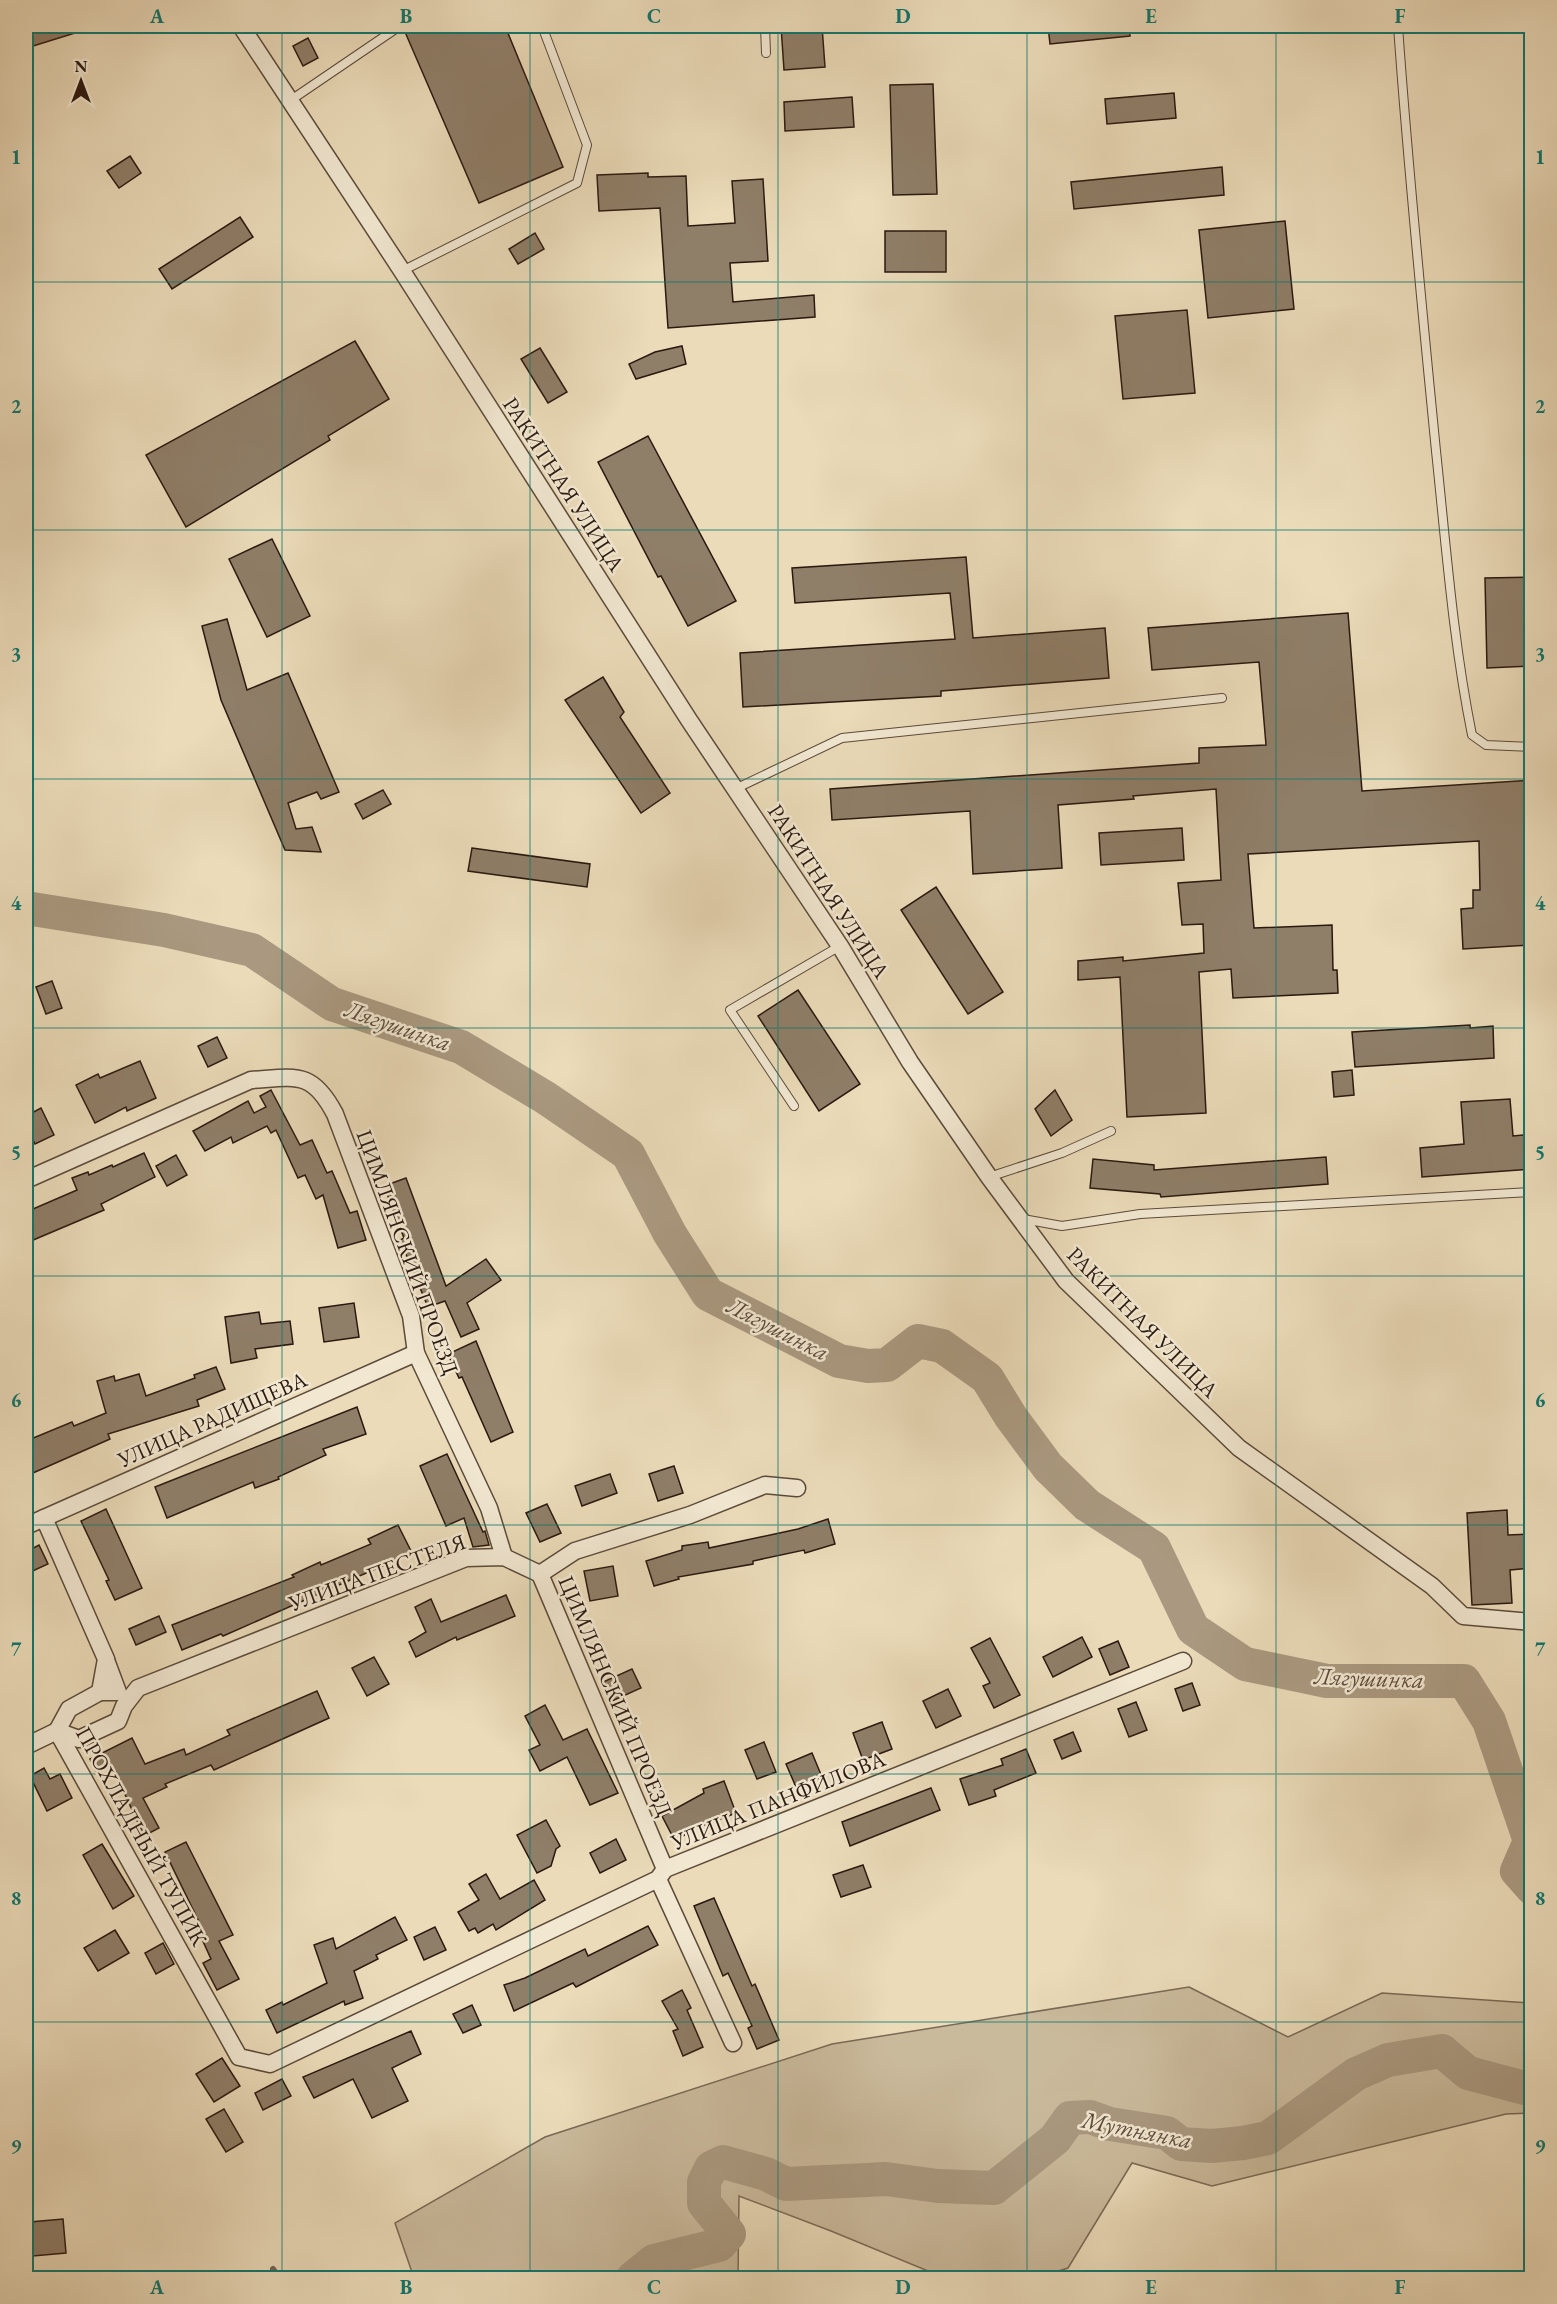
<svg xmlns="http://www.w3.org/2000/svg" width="1557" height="2304" viewBox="0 0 1557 2304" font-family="'EB Garamond',serif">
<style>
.green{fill:#caba9c;stroke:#7a6a56;stroke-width:1.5}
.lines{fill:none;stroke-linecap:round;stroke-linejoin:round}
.stream{stroke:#776653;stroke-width:6}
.river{stroke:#aa9980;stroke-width:34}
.building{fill:#8f7e68;stroke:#2b1910;stroke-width:1.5}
.lane-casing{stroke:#5b4a3a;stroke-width:10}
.street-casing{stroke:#5b4a3a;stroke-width:19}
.lane{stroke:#f2e8d2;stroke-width:8}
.street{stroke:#f2e8d2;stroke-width:16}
.grid{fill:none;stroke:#0f766e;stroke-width:1.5;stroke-opacity:0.55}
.labels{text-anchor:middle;stroke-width:5;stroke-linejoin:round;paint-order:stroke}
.street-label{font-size:22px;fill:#2b1910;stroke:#f2e8d2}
.water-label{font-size:24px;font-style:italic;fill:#5e4c3d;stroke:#f2e8d2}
.neatline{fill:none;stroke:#0f766e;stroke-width:2}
.grid-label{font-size:20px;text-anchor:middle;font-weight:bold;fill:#0f766e}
</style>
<rect width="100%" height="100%" fill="#ebdbb9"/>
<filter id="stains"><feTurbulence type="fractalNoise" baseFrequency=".00333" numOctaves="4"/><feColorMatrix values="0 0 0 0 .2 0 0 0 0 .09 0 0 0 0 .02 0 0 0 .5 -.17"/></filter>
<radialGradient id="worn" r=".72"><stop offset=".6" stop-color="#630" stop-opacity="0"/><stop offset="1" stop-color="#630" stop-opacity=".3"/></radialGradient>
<polygon class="green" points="1189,1987 1288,2037 1382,1993 1531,2003 1531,2113 1506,2114 1212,2186 1132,2163 1068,2268 1036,2278 945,2278 831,2231 739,2196 738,2278 414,2278 395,2223 545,2137 832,2044"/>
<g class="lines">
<polyline class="stream" points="273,2269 279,2278"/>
<g class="river">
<polyline points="26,908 164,930 252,950 332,1004 461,1047 546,1098 628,1154 670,1234 708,1294 839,1361 868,1366 887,1365 918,1341 942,1346 987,1378 1011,1417 1048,1467 1087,1505 1154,1548 1193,1629 1245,1664 1327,1681 1464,1681 1489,1721 1530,1841 1517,1871 1532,1888"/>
<polyline points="633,2278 654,2261 719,2245 729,2234 704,2203 704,2182 711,2168 723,2162 766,2174 786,2184 886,2179 938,2186 994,2188 1055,2139 1070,2118 1090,2117 1110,2124 1167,2133 1181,2144 1212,2146 1243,2143 1268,2138 1356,2074 1388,2060 1442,2051 1468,2073 1532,2090"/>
</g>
</g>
<g class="building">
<polygon points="27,26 88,26 88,29 33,46"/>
<polygon points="420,26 505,26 563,167 479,203 405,32"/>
<polygon points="781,26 822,26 825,67 784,70"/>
<polygon points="1048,26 1129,26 1130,36 1050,44"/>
<polygon points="308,38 318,58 303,66 293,46"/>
<polygon points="933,84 937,194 893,195 890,85"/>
<polygon points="1174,93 1176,118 1107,124 1105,99"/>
<polygon points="852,97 854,127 785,131 784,102"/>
<polygon points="130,156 141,173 119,188 107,171"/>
<polygon points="1222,167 1224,195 1074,209 1071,182"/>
<polygon points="648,173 648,177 686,176 688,226 735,223 732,181 763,179 768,261 730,263 733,302 814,295 815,317 668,328 660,208 599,211 597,175"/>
<polygon points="240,217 253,237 172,289 159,269"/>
<polygon points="1285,221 1294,309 1208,318 1199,230"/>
<rect x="885" y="231" width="61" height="41"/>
<polygon points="535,233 544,249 518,264 509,249"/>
<polygon points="1187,310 1195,393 1123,399 1115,316"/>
<polygon points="355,341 389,399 328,436 330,440 186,527 146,455"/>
<polygon points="682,346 686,364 636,379 629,364 655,352"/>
<polygon points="540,348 567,392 548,403 521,359"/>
<polygon points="648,436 736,601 688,626 661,576 658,577 598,462"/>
<polygon points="272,539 310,616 267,637 229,559"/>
<polygon points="966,557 973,638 1105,628 1109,678 941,691 941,696 743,707 740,653 955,639 950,593 795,603 792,568"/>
<polygon points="1532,577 1532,666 1487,668 1485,578"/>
<polygon points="1348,613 1362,791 1532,780 1532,945 1463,949 1461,909 1473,908 1473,890 1480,890 1479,841 1248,854 1254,928 1332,925 1333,970 1337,970 1338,993 1233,998 1231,969 1199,972 1206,1113 1127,1117 1120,977 1078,980 1078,961 1123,957 1123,961 1204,953 1203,924 1182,925 1178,883 1221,880 1216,789 1133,796 1134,799 1058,805 1062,868 973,874 970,811 832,820 830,789 1199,763 1199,748 1266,745 1259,662 1152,670 1148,628"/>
<polygon points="227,619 247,690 288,673 339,792 321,799 317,792 288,803 296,829 312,827 321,852 285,850 221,700 202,626"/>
<polygon points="603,677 624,712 620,717 670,793 641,813 565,700"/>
<polygon points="383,790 391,804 363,819 355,804"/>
<polygon points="1182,828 1184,860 1101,865 1099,833"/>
<polygon points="472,848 590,864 587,887 468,871"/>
<polygon points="936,887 1003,992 968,1014 901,910"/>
<polygon points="52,981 62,1008 46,1014 36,987"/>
<polygon points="798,990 860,1084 819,1111 758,1016"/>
<polygon points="1470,1025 1470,1028 1493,1026 1494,1058 1355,1067 1352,1032"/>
<polygon points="217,1037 227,1058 208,1067 198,1046"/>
<polygon points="140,1061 156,1098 127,1111 126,1107 95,1123 76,1085 98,1074 100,1078"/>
<polygon points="1352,1070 1354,1095 1334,1097 1332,1072"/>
<polygon points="271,1090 300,1145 312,1140 327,1173 332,1171 350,1213 357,1211 366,1240 338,1248 323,1195 316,1199 305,1175 298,1178 276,1130 271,1133 267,1126 233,1143 231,1137 205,1151 193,1131 248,1101 254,1113 266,1107 260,1096"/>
<polygon points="1055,1090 1072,1120 1051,1136 1035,1109"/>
<polygon points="1510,1099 1513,1136 1532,1134 1532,1169 1422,1177 1420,1148 1464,1144 1461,1102"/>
<polygon points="41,1108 54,1135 35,1144 26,1125 26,1116"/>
<polygon points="144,1153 155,1177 101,1204 104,1210 26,1243 26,1212 77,1190 72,1178 88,1172 89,1175 112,1165 113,1167"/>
<polygon points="176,1155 187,1175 167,1186 156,1166"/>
<polygon points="1326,1157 1328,1184 1161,1197 1160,1194 1090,1188 1093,1159 1154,1165 1154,1170"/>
<polygon points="406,1178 446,1286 486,1259 501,1280 467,1303 479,1329 461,1337 445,1301 428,1307 400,1240 404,1238 384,1186"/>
<polygon points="354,1303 359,1337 324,1342 319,1308"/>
<polygon points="259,1312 261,1324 290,1321 293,1344 255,1349 257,1358 231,1363 225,1317"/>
<polygon points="476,1341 513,1432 491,1442 462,1377 459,1378 448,1354"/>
<polygon points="216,1367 225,1389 197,1400 199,1406 108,1434 110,1439 26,1476 26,1441 72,1422 74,1426 106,1413 97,1381 114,1376 115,1381 139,1374 146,1396 195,1378 194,1375"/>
<polygon points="357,1407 366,1434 323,1449 326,1455 278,1477 279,1479 255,1488 253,1482 167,1518 155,1487"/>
<polygon points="447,1454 483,1532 485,1531 489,1545 473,1547 464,1518 446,1526 420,1466"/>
<polygon points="674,1466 683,1493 658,1501 649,1474"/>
<polygon points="610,1474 617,1493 582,1506 575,1486"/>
<polygon points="547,1504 561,1533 540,1542 526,1513"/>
<polygon points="106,1509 142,1588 115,1600 106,1581 109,1580 81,1521"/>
<polygon points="1507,1510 1508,1535 1532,1534 1532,1568 1510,1570 1512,1603 1472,1605 1467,1513"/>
<polygon points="828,1519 835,1544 805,1553 804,1550 753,1561 753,1564 678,1577 679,1579 654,1586 646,1561 682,1550 682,1546 708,1542 709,1548 798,1529"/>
<polygon points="398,1525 412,1553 223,1636 221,1634 182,1650 172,1625 294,1577 292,1575 320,1562 321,1565 371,1544 368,1539"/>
<polygon points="39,1545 48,1564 26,1574 26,1552"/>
<polygon points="613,1566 618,1596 590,1601 584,1571"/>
<polygon points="506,1595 515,1616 457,1640 456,1637 416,1657 409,1642 426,1632 415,1607 431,1599 441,1622"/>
<polygon points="159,1616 166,1632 136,1645 129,1629"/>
<polygon points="1082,1637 1092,1657 1053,1677 1043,1657"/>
<polygon points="990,1638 1020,1695 994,1708 983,1686 990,1683 971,1648"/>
<polygon points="1118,1641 1129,1667 1110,1675 1099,1649"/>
<polygon points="374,1657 389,1684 367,1696 352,1668"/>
<polygon points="632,1669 641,1688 612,1701 603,1682"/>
<polygon points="1192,1683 1200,1705 1183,1711 1175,1689"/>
<polygon points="948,1689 961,1716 936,1728 923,1701"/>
<polygon points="317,1691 329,1718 214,1770 211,1765 165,1784 167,1787 143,1798 159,1828 144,1836 112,1766 97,1773 90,1759 132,1738 145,1764 184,1749 186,1755 230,1735 227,1730"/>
<polygon points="1136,1702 1147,1730 1129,1737 1118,1709"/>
<polygon points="545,1705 563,1740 587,1729 618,1793 590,1805 567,1757 540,1771 529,1750 540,1745 525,1716"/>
<polygon points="882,1722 892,1749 863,1760 853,1733"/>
<polygon points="1073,1732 1081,1751 1062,1759 1054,1740"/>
<polygon points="764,1742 776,1772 757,1779 745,1750"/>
<polygon points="1026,1749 1036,1773 994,1790 996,1796 969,1805 960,1779 1003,1765 1001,1759"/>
<polygon points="812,1753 822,1777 796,1787 786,1764"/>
<polygon points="44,1768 50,1779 60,1774 72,1798 47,1811 30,1776"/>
<polygon points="724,1781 736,1813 696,1828 675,1841 662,1816 704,1793 703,1789"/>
<polygon points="931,1788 940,1810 850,1846 842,1822"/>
<polygon points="546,1820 560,1846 556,1849 551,1866 537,1873 517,1835"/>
<polygon points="616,1839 626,1860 600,1873 590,1853"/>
<polygon points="186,1842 233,1935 219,1941 239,1979 217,1990 203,1963 211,1959 196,1926 200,1924 165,1852"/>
<polygon points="102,1844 134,1896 113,1909 83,1855"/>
<polygon points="863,1865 871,1887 841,1897 833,1875"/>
<polygon points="486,1874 500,1899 534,1880 545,1900 496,1930 493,1924 478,1933 475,1928 469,1931 458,1912 479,1900 469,1884"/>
<polygon points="714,1898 752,1986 755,1984 779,2040 757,2049 748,2028 752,2026 728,1973 723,1976 694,1906"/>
<polygon points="395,1917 407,1940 376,1955 378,1959 354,1971 363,1998 345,2005 344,2001 277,2033 266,2010 282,2002 283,2005 327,1983 314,1945 333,1938 336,1949"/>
<polygon points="648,1926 658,1945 576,1987 573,1983 514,2011 504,1985 525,1978 585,1949 588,1956"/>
<polygon points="435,1927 446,1950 424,1960 414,1937"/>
<polygon points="115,1930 129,1953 98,1971 84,1948"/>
<polygon points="163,1943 174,1964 156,1974 145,1953"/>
<polygon points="682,1990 691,2008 687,2010 703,2047 683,2056 673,2031 678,2029 662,2001"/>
<polygon points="472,2005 481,2025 463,2033 453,2014"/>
<polygon points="411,2031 421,2054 392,2068 408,2101 372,2118 353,2079 314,2098 303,2077"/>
<polygon points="222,2058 240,2086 214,2102 196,2074"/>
<polygon points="282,2079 291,2096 263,2110 255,2093"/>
<polygon points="224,2109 243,2142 226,2152 206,2119"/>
<polygon points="63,2219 66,2253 33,2256 30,2222"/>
</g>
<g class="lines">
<defs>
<g id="lane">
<polyline points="765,26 766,53"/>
<path d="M1398,26C1408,168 1422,309 1436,451C1446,545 1453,641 1472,735L1486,745L1532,747"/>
<polyline points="291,100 394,30 392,26"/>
<polyline points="402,271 577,183 587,145 542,26"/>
<polyline points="735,789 842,738 1222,698"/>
<polyline points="794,1106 730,1010 840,946"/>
<polyline points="989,1177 1062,1153 1111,1131"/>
<polyline points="1023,1219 1062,1226 1140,1214 1532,1192"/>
</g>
<g id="street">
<polyline points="241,26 402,271 689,720 840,946 910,1062 989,1177 1066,1281 1239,1448 1432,1586 1463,1616 1532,1622"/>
<path d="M26,1180L251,1080C296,1077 312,1070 335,1114L411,1316L416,1353L489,1508L504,1557"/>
<polyline points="44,1518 106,1659 100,1692 69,1709 57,1731 239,2057 270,2064 658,1879 665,1869 1183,1661"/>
<polyline points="26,1526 416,1353"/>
<polyline points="540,1574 665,1869"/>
<polyline points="100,1692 118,1692 106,1660"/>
<polyline points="26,1746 57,1731 79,1739 118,1721 124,1706 138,1688 466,1558 504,1557 540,1574 575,1551 690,1515 765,1485 797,1488"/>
<polyline points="658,1879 733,2043"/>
</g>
</defs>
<use href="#lane" class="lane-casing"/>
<use href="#street" class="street-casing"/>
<use href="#lane" class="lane"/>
<use href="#street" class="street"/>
</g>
<path class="grid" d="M282,26V2278M530,26V2278M778,26V2278M1027,26V2278M1276,26V2278M26,282H1532M26,530H1532M26,779H1532M26,1028H1532M26,1276H1532M26,1525H1532M26,1774H1532M26,2022H1532"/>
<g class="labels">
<g class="street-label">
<text transform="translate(564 484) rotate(57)" y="8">РАКИТНАЯ УЛИЦА</text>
<text transform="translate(829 891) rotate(57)" y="8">РАКИТНАЯ УЛИЦА</text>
<text transform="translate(408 1252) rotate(70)" y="8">ЦИМЛЯНСКИЙ ПРОЕЗД</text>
<text transform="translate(1143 1322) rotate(45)" y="8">РАКИТНАЯ УЛИЦА</text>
<text transform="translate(212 1419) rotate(-24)" y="8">УЛИЦА РАДИЩЕВА</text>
<text transform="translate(377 1572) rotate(-20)" y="8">УЛИЦА ПЕСТЕЛЯ</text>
<text transform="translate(616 1696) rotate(67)" y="8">ЦИМЛЯНСКИЙ ПРОЕЗД</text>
<text transform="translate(778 1800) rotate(-22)" y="8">УЛИЦА ПАНФИЛОВА</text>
<text transform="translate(142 1836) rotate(61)" y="8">ПРОХЛАДНЫЙ ТУПИК</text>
</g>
<g class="water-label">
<text transform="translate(398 1026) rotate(19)" y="8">Лягушинка</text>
<text transform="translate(778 1329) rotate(27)" y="8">Лягушинка</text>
<text transform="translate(1369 1678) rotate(2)" y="8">Лягушинка</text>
<text transform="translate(1137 2130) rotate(11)" y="8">Мутнянка</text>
</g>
</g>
<rect width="1557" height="2304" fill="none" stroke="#ebdbb9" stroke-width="66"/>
<g transform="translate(81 81)" stroke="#f2e8d2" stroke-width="4.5" paint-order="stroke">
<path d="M0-4.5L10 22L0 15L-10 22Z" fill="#2b1910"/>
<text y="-9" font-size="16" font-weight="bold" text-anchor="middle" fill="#2b1910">N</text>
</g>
<rect x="33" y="33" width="1491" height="2238" class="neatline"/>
<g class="grid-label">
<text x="157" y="23">A</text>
<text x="406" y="23">B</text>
<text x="654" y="23">C</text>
<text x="903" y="23">D</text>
<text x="1151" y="23">E</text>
<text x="1400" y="23">F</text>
<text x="16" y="164">1</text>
<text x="1540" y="164">1</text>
<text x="16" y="413">2</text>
<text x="1540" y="413">2</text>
<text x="16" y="661">3</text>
<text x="1540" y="661">3</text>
<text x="16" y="910">4</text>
<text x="1540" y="910">4</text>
<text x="16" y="1159">5</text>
<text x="1540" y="1159">5</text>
<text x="16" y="1407">6</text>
<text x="1540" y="1407">6</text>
<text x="16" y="1656">7</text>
<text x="1540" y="1656">7</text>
<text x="16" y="1905">8</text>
<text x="1540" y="1905">8</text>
<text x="16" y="2153">9</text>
<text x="1540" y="2153">9</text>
<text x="157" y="2294">A</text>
<text x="406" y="2294">B</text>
<text x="654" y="2294">C</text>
<text x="903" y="2294">D</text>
<text x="1151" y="2294">E</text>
<text x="1400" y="2294">F</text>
</g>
<rect width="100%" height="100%" filter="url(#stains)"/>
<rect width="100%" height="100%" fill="url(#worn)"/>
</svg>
